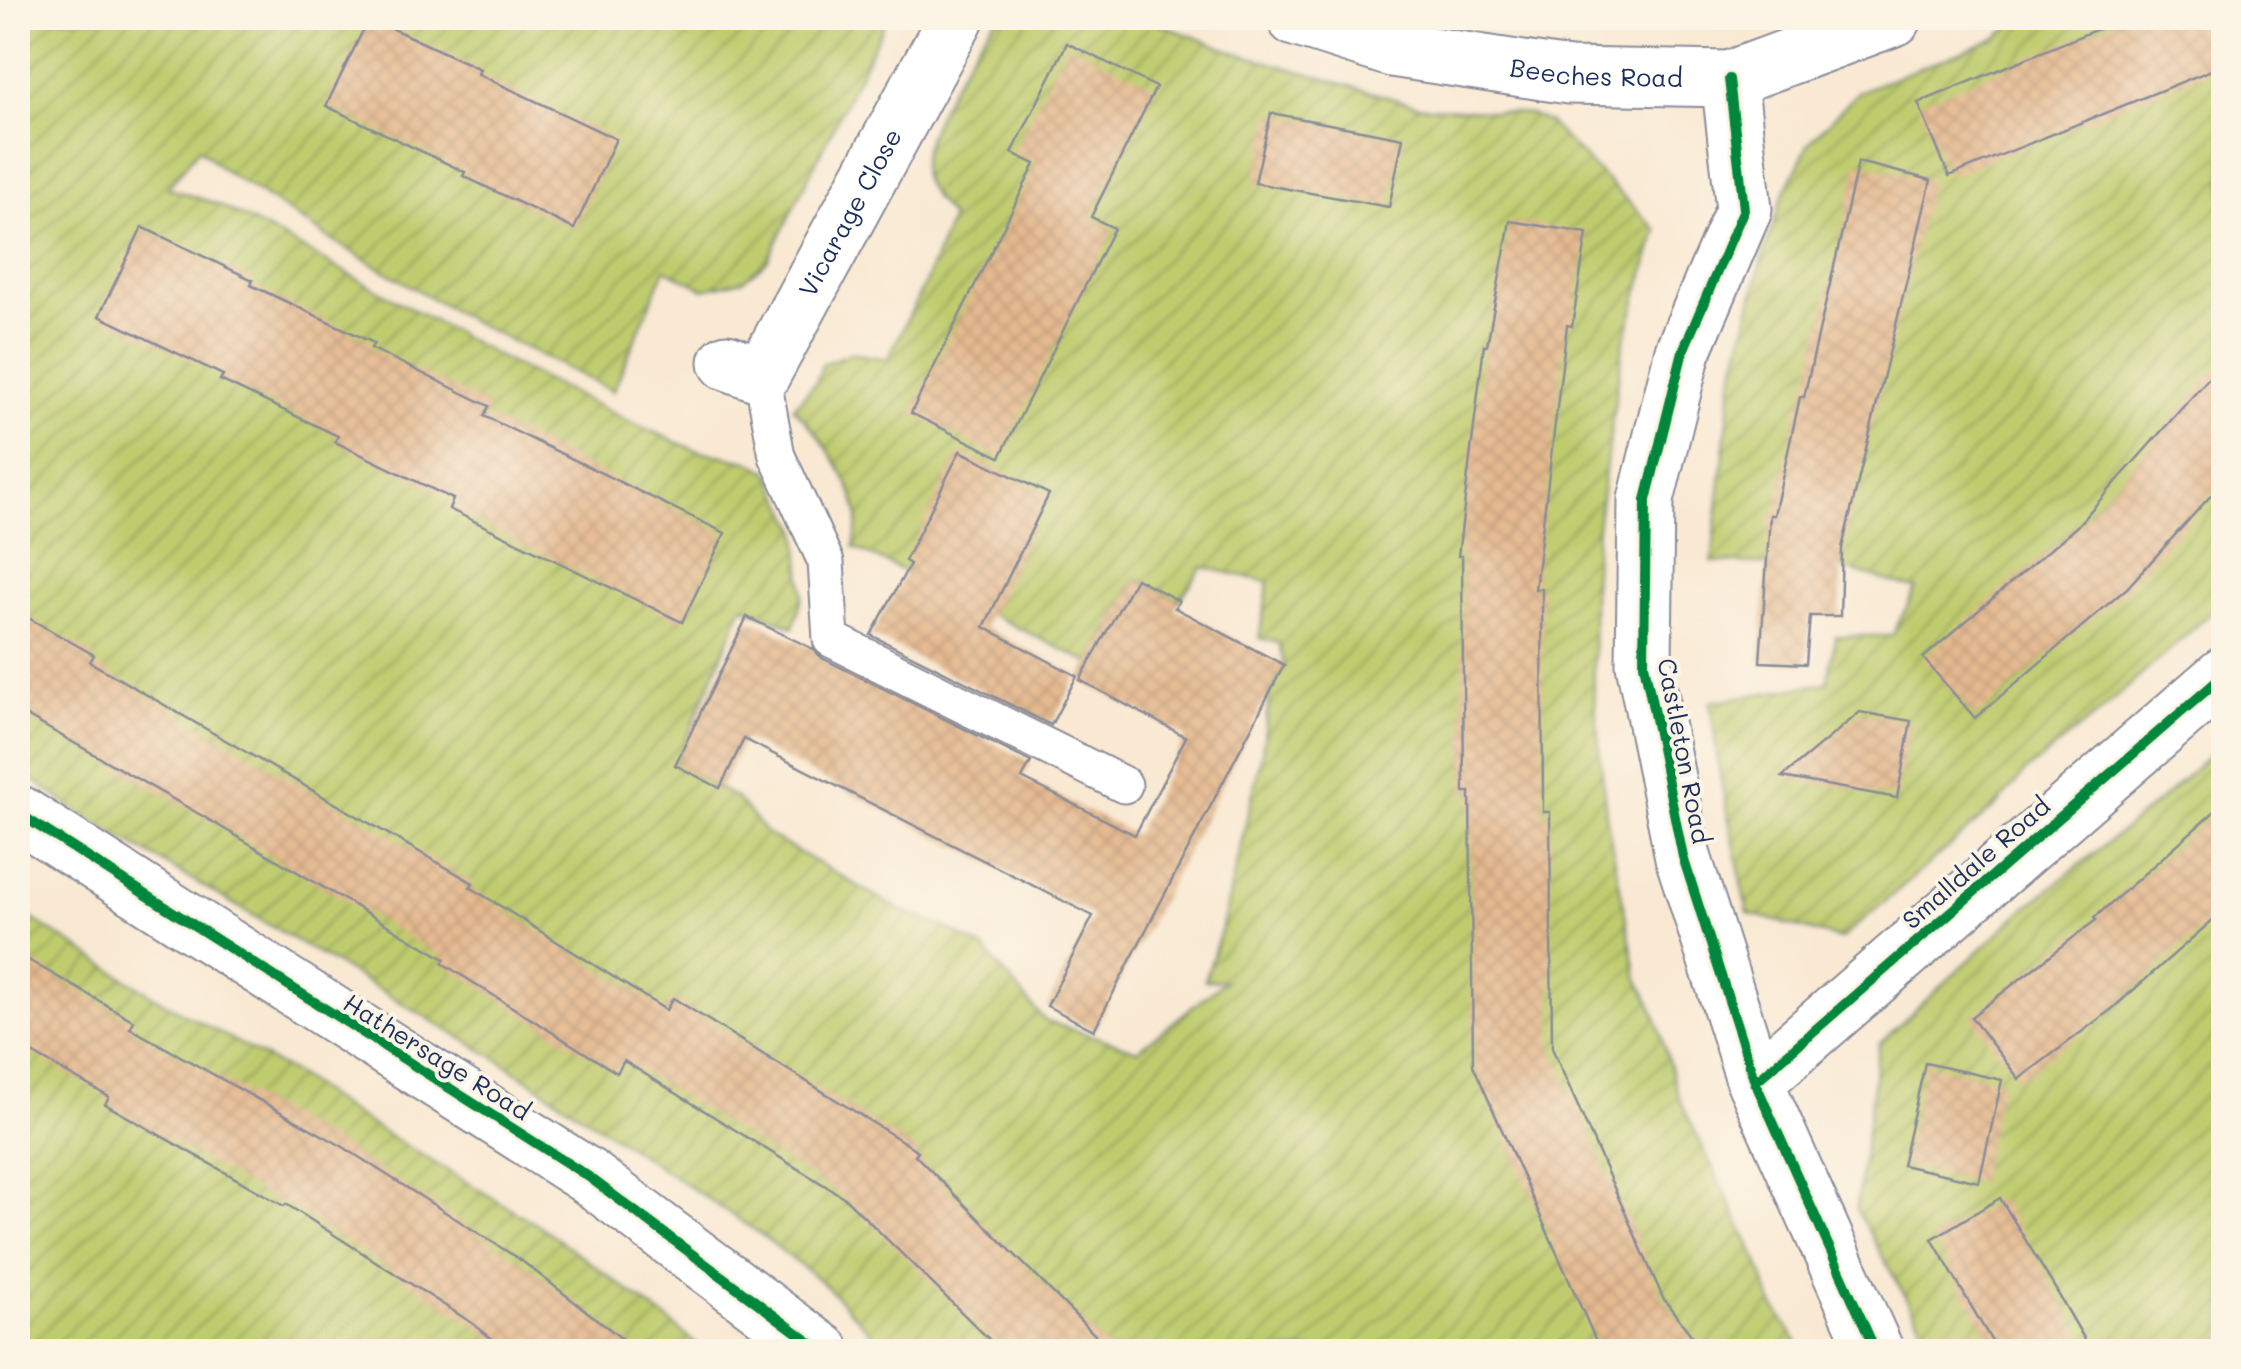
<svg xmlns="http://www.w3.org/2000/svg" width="2241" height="1369" viewBox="0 0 2241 1369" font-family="Mali,sans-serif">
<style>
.garden{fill:url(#garden-furrows);stroke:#6d7e66;stroke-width:2.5}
.building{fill:url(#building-cross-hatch)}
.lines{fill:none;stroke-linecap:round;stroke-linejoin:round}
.service-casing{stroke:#8a8c98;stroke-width:39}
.minor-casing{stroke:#8a8c98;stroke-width:59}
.service{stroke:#fff;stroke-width:35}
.minor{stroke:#fff;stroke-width:55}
.cycleway-casing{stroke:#fcf5e5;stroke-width:16}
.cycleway{stroke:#00873e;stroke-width:10}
.labels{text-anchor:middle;stroke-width:8;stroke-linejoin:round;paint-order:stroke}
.street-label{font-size:25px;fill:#1b2f5e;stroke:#fcf5e5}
</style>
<defs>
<pattern id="garden-furrows" width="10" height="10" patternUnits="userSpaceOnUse" patternTransform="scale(2.5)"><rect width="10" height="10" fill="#bfcc6e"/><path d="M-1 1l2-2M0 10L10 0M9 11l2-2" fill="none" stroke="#9aa65e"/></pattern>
<pattern id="building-cross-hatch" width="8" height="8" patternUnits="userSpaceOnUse" patternTransform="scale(2.5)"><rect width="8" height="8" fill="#e5ba90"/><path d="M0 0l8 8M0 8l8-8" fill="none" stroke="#c4a07f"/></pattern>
</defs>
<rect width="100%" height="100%" fill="#fcf5e5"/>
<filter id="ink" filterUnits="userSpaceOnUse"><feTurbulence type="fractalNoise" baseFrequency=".01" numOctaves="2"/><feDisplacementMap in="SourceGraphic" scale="20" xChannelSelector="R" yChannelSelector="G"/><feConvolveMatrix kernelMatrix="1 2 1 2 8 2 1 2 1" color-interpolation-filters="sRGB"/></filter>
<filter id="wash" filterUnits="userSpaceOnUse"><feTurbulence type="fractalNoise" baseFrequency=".0048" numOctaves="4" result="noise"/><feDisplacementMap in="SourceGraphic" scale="40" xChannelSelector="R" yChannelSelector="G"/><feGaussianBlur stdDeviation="2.25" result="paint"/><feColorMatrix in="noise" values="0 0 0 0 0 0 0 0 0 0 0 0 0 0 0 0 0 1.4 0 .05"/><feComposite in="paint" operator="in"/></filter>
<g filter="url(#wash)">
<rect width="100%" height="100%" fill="#f9e9d3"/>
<g class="garden">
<path d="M18,18H887L767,261L743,280L704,289L665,269L613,391L467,319L332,240L222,169L199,148L168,188L217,204L274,233L514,365L635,424L695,450L748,461L769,472L798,530L803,596L793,627L743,606L676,763L737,799L767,834L900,910L944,927L984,949L1045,1021L1138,1050L1225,981L1205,980L1222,927L1262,753L1270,692L1284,665L1279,643L1259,638L1269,582L1202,567L1179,601L1136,578L1090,663L854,547C855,537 859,525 858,515C854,483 817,429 793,408L816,382L823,364L851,353L888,359L926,281L951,218C940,204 925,190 922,171C918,139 974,41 998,18H1144L1234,52L1419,106L1529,114L1548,122L1657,230L1623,346L1597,527L1593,586L1594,693L1606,814L1637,976L1655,1014L1679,1098L1759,1264L1772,1303L1803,1351H889L822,1282L759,1233L499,1060L84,816L18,769Z"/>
<polygon points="2023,18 2223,18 2223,602 2100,712 2025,772 1998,804 1841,939 1748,913 1720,775 1710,702 1827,683 1836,636 1892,636 1916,589 1843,568 1712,562 1732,382 1762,259 1781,200 1809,143 1858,92 1996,38"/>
<polygon points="2223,742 2223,1351 1936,1351 1856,1209 1879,1044 2021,912 2169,793"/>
<polygon points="18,910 158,999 298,1076 353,1114 543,1228 668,1320 704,1351 18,1351"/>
</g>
<g id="blocks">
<g class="building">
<polygon points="369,18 480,69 478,74 616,139 574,229 463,176 465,172 326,106"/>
<polygon points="2124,18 2224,18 2224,65 1949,176 1918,103"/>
<polygon points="1067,43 1156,87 1091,217 1114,228 1000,457 911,413 1035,164 1012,153"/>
<polygon points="1271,113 1403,138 1389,207 1255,183"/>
<polygon points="1858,162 1931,180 1842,548 1840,616 1810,616 1806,664 1760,662 1770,515 1774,515 1800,397 1804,397"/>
<polygon points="1510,221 1587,233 1572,326 1567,325 1535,589 1542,589 1543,812 1550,812 1552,1048 1663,1298 1704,1352 1601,1352 1473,1065 1470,792 1464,792 1462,556 1458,556 1484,345 1487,345"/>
<polygon points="142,227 253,280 251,285 374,343 371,348 489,406 484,416 725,533 682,622 449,509 453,499 335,442 338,436 220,380 223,375 99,316"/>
<polygon points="2224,361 2224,481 2127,588 1975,718 1923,658 2076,527"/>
<polygon points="960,451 1049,494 984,627 1077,676 1051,725 871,635 910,564 905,561"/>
<polygon points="1136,578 1179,601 1175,608 1284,665 1094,1030 1047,1006 1093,916 744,739 720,788 675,765 747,617 813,649 822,658 1031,762 1022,778 1135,835 1186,737 1080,680"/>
<polygon points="18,612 94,655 90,662 473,883 470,887 666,1010 673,998 918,1151 915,1155 1112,1352 1002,1352 845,1198 624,1061 617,1073 442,963 445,959 199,814 18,711"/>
<polygon points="1860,712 1911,721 1897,798 1782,777"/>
<polygon points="2224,803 2224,910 2112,1009 2019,1079 1971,1017 2096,920 2094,918"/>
<polygon points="18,954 134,1021 130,1028 340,1145 522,1261 639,1352 509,1352 472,1323 286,1204 284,1206 105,1104 109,1097 18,1045"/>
<polygon points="1925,1063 2002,1080 1979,1182 1902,1165"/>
<polygon points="2000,1198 2056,1290 2092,1352 1998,1352 1932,1239"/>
</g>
</g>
</g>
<g filter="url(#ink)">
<use href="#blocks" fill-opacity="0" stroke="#8a8c98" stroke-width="2.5"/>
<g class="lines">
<defs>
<polyline id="service" points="762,375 777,456 826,562 831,639 1124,785"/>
<g id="minor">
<path id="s1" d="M1295,18L1392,49L1569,76L1729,79L1894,18"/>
<polyline points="1729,79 1744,209 1683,351 1646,500 1644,664 1683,857 1755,1082 1876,1352"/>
<path id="s2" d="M727,362L762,375L956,18"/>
<polyline points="18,813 589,1177 823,1352"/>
<polyline points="1755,1082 2224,675"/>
</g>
</defs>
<use href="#service" class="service-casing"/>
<use href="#minor" class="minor-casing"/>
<use href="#service" class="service"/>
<use href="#minor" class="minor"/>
<defs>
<g id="cycleway">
<polyline points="1729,79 1744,209 1683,351 1646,500 1644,664 1683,857 1755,1082 1876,1352"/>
<polyline points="18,813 589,1177 823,1352"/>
<polyline points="1755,1082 2224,675"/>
</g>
</defs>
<use href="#cycleway" class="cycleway-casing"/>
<use href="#cycleway" class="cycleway"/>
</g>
</g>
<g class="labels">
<g class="street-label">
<text dy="9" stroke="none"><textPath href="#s1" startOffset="308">Beeches Road</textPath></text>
<text dy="9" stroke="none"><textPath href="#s2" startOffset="222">Vicarage Close</textPath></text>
<text transform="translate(1684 751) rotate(79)" y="9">Castleton Road</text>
<text transform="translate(1976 863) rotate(-41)" y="9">Smalldale Road</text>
<text transform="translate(437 1057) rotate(32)" y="9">Hathersage Road</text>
</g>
</g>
<rect width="2241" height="1369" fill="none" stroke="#fcf5e5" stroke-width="60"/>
</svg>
